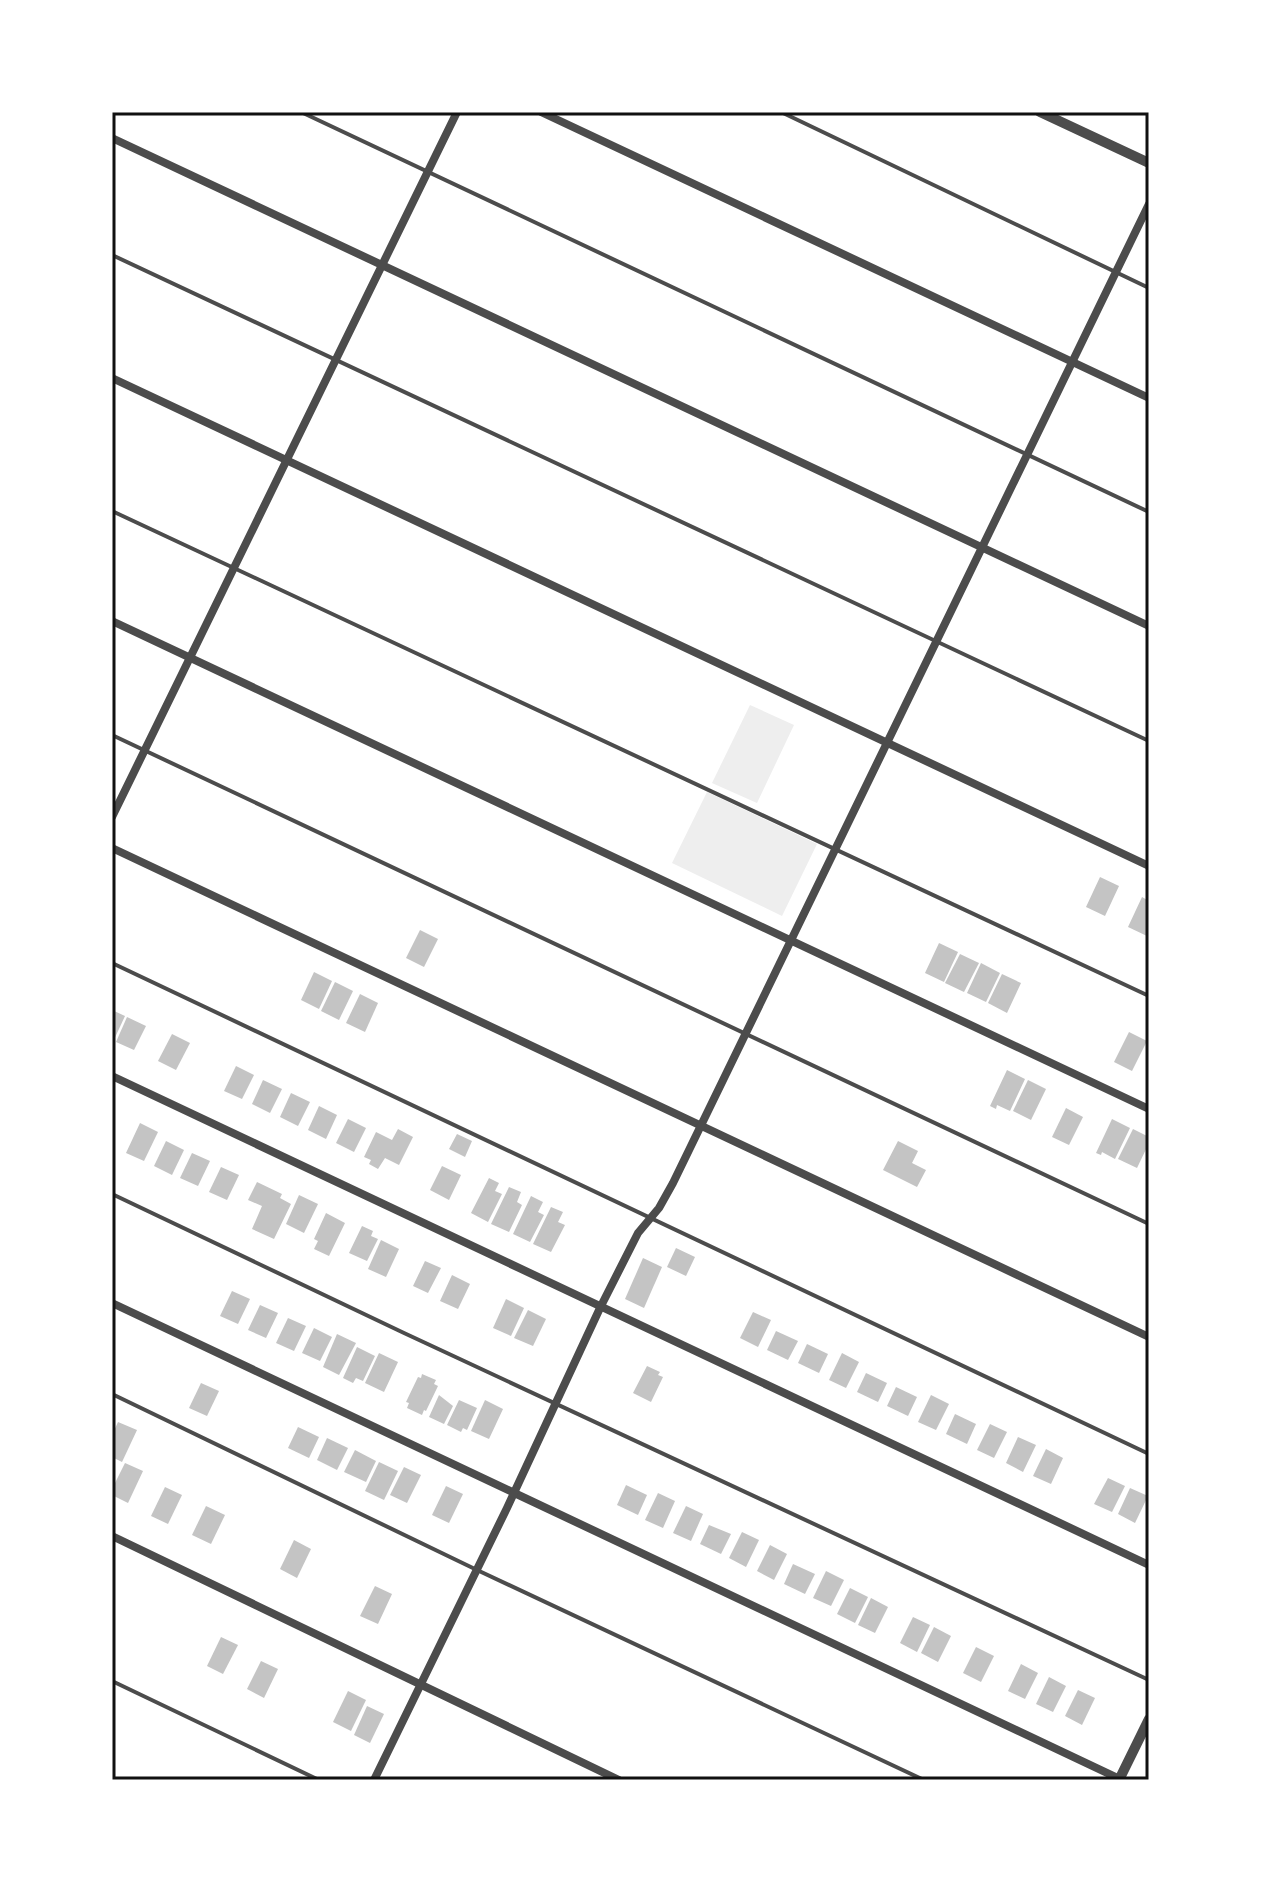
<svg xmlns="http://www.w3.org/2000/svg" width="1261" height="1892" viewBox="0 0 1261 1892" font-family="'Golos Text',sans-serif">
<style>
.green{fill:#eee}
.building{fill:#c4c4c4}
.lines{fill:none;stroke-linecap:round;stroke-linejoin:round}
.service{stroke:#4c4c4c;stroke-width:4}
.minor{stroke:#4c4c4c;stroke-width:8}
.tertiary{stroke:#4c4c4c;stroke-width:10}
.neatline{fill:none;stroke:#111;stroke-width:3}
</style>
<rect width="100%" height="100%" fill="#fff"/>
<g class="green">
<polygon points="750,705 794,725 757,803 712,783"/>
<polygon points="707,792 817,844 782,916 672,863"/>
</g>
<g class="building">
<polygon points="1100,877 1119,886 1105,916 1086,907"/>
<polygon points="1142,897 1149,901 1149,931 1147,936 1128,927"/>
<polygon points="420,930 438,939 424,967 406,958"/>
<polygon points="939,943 958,952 944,982 925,973"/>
<polygon points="960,954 979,963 964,992 945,983"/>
<polygon points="981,963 1000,973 986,1002 967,993"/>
<polygon points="314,972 332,981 319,1009 301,1000"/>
<polygon points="1002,974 1021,983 1007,1013 988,1003"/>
<polygon points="335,982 353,991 339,1020 321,1011"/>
<polygon points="360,994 378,1003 365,1032 346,1023"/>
<polygon points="112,1010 125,1016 112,1044"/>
<polygon points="127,1017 146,1026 134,1050 116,1042"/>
<polygon points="1129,1032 1147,1041 1132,1071 1114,1062"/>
<polygon points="172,1034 190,1043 176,1070 158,1061"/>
<polygon points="236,1066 254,1075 242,1099 224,1091"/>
<polygon points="1007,1070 1025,1079 1010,1111 997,1105 996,1109 990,1106"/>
<polygon points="263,1080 282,1089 270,1113 252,1104"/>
<polygon points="1028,1080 1046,1089 1031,1120 1013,1111"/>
<polygon points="291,1093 310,1102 298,1126 280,1117"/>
<polygon points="319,1106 337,1115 326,1139 308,1130"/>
<polygon points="1066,1108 1083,1117 1069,1145 1052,1137"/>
<polygon points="348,1119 366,1128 354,1152 336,1143"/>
<polygon points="1112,1119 1130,1128 1115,1159 1102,1152 1101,1155 1096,1153"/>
<polygon points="140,1123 158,1132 144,1161 126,1153"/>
<polygon points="398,1129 413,1137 399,1165 385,1158 378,1169 369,1164 371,1160 364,1157 376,1132 392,1140"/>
<polygon points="1133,1129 1149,1137 1149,1143 1137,1168 1118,1159"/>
<polygon points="457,1134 472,1141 465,1157 449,1149"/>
<polygon points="166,1141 184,1150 172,1175 154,1166"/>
<polygon points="898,1141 918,1151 912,1163 926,1170 917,1187 883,1170"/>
<polygon points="192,1153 210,1161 198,1186 180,1178"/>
<polygon points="442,1166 461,1175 449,1200 430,1190"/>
<polygon points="221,1167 239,1175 227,1200 209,1192"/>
<polygon points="489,1178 499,1183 495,1191 502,1194 488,1222 471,1213"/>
<polygon points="257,1182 282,1194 280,1198 291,1204 274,1239 252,1229 262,1206 248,1200"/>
<polygon points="509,1187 521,1192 517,1202 522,1205 509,1232 491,1224"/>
<polygon points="299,1195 318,1204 304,1233 286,1224"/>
<polygon points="531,1196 543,1202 538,1212 544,1215 530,1242 513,1234"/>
<polygon points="551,1207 563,1212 558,1222 565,1225 551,1252 533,1244"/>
<polygon points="326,1213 345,1223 329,1256 314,1249 318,1241 314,1239"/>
<polygon points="362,1226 373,1231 371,1236 378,1239 367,1261 349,1253"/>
<polygon points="381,1240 399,1249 386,1277 368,1269"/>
<polygon points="676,1248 695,1257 686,1276 667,1267"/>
<polygon points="643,1258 662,1267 644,1308 625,1299"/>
<polygon points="425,1261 441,1268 428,1293 413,1286"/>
<polygon points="452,1275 470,1284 458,1309 440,1301"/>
<polygon points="232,1291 250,1299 238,1324 220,1316"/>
<polygon points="506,1299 524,1308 511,1336 493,1328"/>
<polygon points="260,1305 278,1313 266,1338 248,1330"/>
<polygon points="528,1310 546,1319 533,1346 514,1338"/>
<polygon points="753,1312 771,1320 758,1347 740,1338"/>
<polygon points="288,1318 306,1326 294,1351 276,1343"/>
<polygon points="314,1328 332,1337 320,1361 302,1353"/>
<polygon points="776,1331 798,1341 788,1360 767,1350"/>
<polygon points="337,1334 356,1343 339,1375 323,1367"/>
<polygon points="807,1344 828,1354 819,1373 798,1363"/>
<polygon points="357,1347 375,1356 363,1381 356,1378 353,1383 343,1378"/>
<polygon points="379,1353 398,1362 384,1392 365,1383"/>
<polygon points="842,1353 859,1362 846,1388 829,1380"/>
<polygon points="647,1366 660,1372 658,1375 663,1377 651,1402 633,1393"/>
<polygon points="866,1373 887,1383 878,1402 857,1392"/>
<polygon points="422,1374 436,1380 434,1384 438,1386 426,1411 424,1410 422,1415 407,1408 409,1403 406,1402 418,1377 421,1378"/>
<polygon points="201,1383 219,1391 207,1416 189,1408"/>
<polygon points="896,1387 917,1397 908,1416 887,1406"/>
<polygon points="439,1395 453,1406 444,1424 429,1417"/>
<polygon points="931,1395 949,1404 936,1430 918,1422"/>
<polygon points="459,1400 477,1408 467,1430 463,1428 461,1432 447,1425"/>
<polygon points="485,1400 503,1409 489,1439 471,1431"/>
<polygon points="955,1414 976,1424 967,1444 946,1434"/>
<polygon points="118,1422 137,1430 122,1462 112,1457 112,1435"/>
<polygon points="990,1424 1007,1432 994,1458 977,1450"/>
<polygon points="298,1427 319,1437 309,1458 288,1448"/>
<polygon points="1018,1437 1036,1445 1023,1472 1006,1463"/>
<polygon points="327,1438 348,1448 337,1470 317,1460"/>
<polygon points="1046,1449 1063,1458 1051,1484 1033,1476"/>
<polygon points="355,1450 376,1461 366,1482 344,1472"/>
<polygon points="379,1462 398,1471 384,1500 365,1491"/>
<polygon points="125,1463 143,1471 128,1503 112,1495 112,1489"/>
<polygon points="404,1467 421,1475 407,1503 390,1495"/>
<polygon points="1108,1478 1125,1486 1112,1512 1094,1504"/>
<polygon points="626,1485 647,1495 638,1515 617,1505"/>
<polygon points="446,1486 463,1494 449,1523 432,1515"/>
<polygon points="165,1487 182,1495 168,1524 151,1516"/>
<polygon points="1130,1488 1148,1496 1135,1523 1118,1514"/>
<polygon points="658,1493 675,1501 663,1528 645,1520"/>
<polygon points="206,1506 225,1515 211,1544 192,1535"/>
<polygon points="686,1506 703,1514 691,1541 673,1533"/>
<polygon points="709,1525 731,1534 721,1554 700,1544"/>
<polygon points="742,1532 759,1540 746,1567 729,1558"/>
<polygon points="294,1540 311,1549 297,1578 280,1569"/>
<polygon points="770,1545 787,1554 774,1580 757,1571"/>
<polygon points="793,1564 815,1574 805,1594 784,1584"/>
<polygon points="826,1571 844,1580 831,1606 813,1598"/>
<polygon points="375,1586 392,1594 378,1624 360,1616"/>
<polygon points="850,1588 868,1597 855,1623 837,1614"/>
<polygon points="871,1598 888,1607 875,1633 858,1625"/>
<polygon points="913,1617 930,1625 917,1652 900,1643"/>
<polygon points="934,1627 951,1636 938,1662 921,1653"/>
<polygon points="221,1637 238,1645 223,1674 207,1666"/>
<polygon points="976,1647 994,1656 981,1682 963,1673"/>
<polygon points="261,1661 278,1669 264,1698 247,1689"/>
<polygon points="1021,1664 1038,1673 1025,1699 1008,1691"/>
<polygon points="1049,1677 1066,1686 1053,1712 1036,1704"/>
<polygon points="1078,1690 1095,1698 1082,1725 1065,1716"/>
<polygon points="348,1691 366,1700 351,1731 333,1722"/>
<polygon points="367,1706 384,1714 370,1743 354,1735"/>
</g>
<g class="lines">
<g class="service">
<polyline points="301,112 1149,512"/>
<polyline points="781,112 1149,288"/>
<polyline points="112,255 1149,741"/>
<polyline points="112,511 1149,996"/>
<polyline points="112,735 1149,1224"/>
<polyline points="112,963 1149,1454"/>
<polyline points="112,1194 404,1333 1149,1680"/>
<polyline points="112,1394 477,1570 924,1780"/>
<polyline points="112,1681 319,1780"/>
</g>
<g class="minor">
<polyline points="541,112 1149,398"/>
<polyline points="112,138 1149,626"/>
<polyline points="112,378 1149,866"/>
<polyline points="112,621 1149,1109"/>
<polyline points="112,817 457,112"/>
<polyline points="112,848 1149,1337"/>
<polyline points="112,1076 1149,1565"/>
<polyline points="112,1303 1120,1779"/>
<polyline points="112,1536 619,1780"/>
<polyline points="374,1780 507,1508 600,1308 638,1233 659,1208 673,1183 1149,204"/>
</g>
<g class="tertiary">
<polyline points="1040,112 1149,163"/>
<polyline points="1119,1780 1149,1719"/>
</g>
</g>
<rect width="1261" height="1892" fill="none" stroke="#ffffff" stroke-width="228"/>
<rect x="114" y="114" width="1033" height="1664" class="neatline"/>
</svg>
